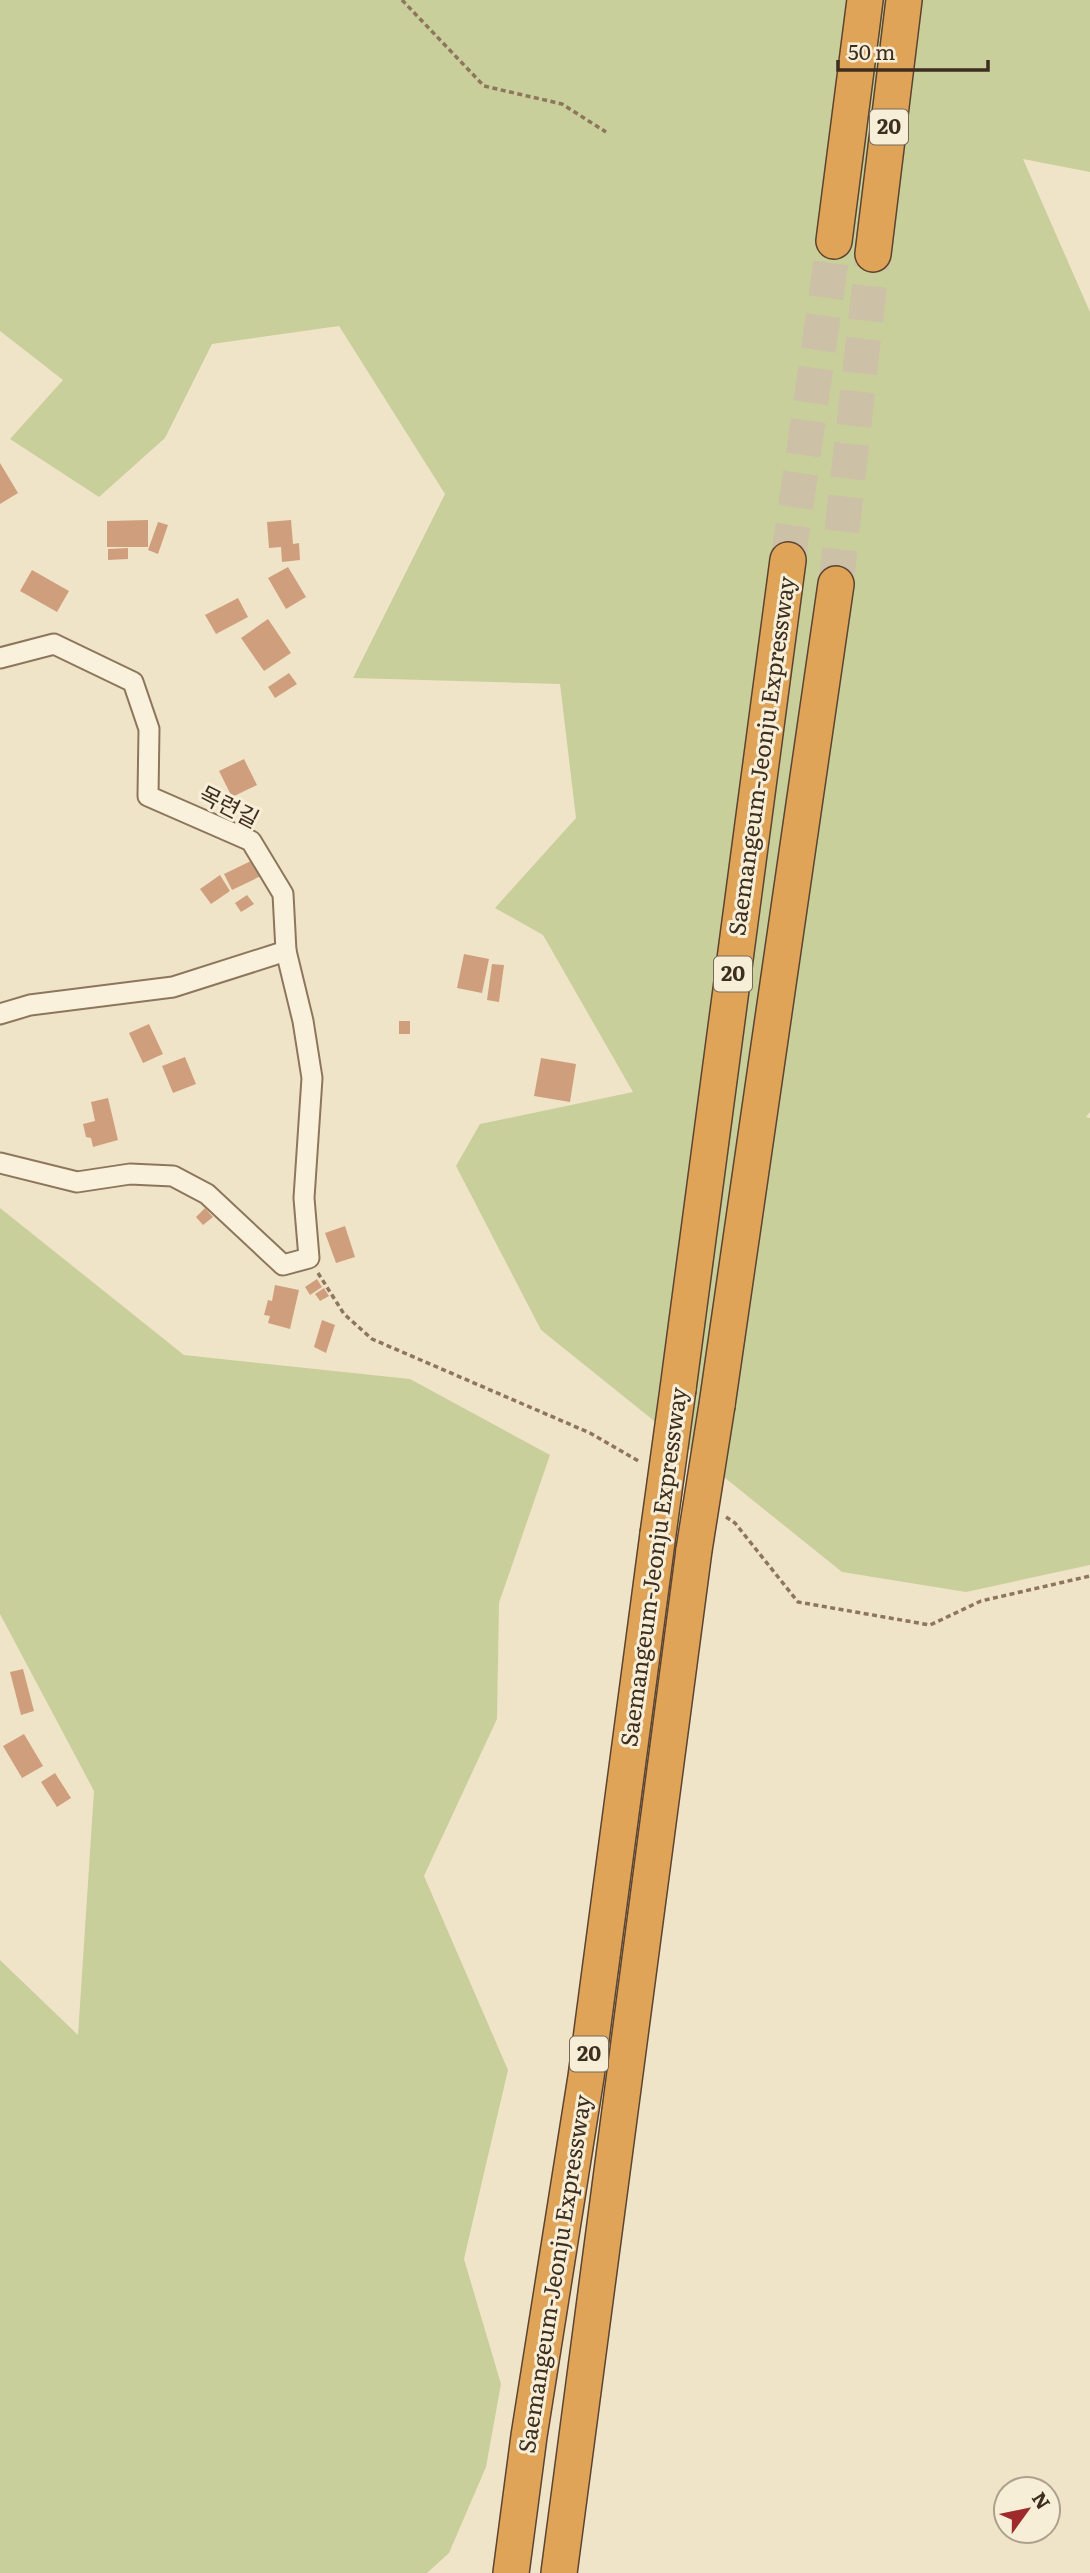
<svg xmlns="http://www.w3.org/2000/svg" width="1090" height="2573" viewBox="0 0 1090 2573" font-family="Literata,'Noto Sans KR',serif">
<style>
.green{fill:#c9cf9b}
.building{fill:#cf9f7d}
.lines{fill:none;stroke-linecap:round;stroke-linejoin:round}
.motorway-tunnel{stroke:#ccc0a6;stroke-width:35;stroke-dasharray:35 18;stroke-linecap:butt}
.minor-casing{stroke:#8d765c;stroke-width:23}
.motorway-casing{stroke:#5b4430;stroke-width:38}
.path{stroke:#8d765c;stroke-width:3.5;stroke-dasharray:5 3.5;stroke-linecap:butt}
.minor{stroke:#faf1dc;stroke-width:19}
.motorway{stroke:#e0a458;stroke-width:35}
.motorway-bridge-casing{stroke:#5b4430;stroke-width:38;stroke-linecap:butt}
.motorway-bridge{stroke:#e0a458;stroke-width:35}
.labels{text-anchor:middle;stroke-width:6;stroke-linejoin:round;paint-order:stroke}
.shield{fill:#f7eed8;stroke:#756857;stroke-width:2}
.shield-label{font-size:21px;font-weight:bold;fill:#3d2e20}
.street-label{font-size:23px;fill:#3d2e20;stroke:#f7eed8}
</style>
<rect width="100%" height="100%" fill="#f0e4c8"/>
<g class="green">
<polygon points="0,0 1090,0 1090,172 1023,159 1090,312 1090,1112 1086,1117 1090,1118 1090,1565 966,1592 842,1572 541,1330 456,1166 480,1124 633,1092 543,935 495,908 576,818 560,684 353,678 445,494 339,326 212,344 165,438 99,497 10,439 63,380 0,331"/>
<polygon points="0,1208 184,1355 410,1379 550,1455 499,1603 497,1719 424,1876 508,2070 464,2259 501,2384 486,2467 449,2553 427,2573 0,2573 0,1960 78,2035 94,1791 0,1614"/>
</g>
<g class="building">
<polygon points="0,463 18,493 0,504"/>
<polygon points="148,520 148,547 107,547 107,521"/>
<polygon points="291,520 293,544 299,543 300,560 282,562 281,547 269,548 267,522"/>
<polygon points="158,522 168,525 158,554 148,550"/>
<polygon points="128,548 128,559 108,560 108,549"/>
<polygon points="288,567 306,597 286,609 268,578"/>
<polygon points="32,570 69,591 57,612 20,591"/>
<polygon points="238,598 248,617 216,634 205,615"/>
<polygon points="268,619 291,653 264,671 241,638"/>
<polygon points="289,673 297,684 275,698 268,687"/>
<polygon points="244,759 257,785 232,797 219,771"/>
<polygon points="255,859 263,875 232,890 224,874"/>
<polygon points="220,875 230,891 211,904 200,889"/>
<polygon points="247,895 254,904 241,912 235,903"/>
<polygon points="464,954 489,959 482,993 457,988"/>
<polygon points="492,964 504,965 499,1002 487,1000"/>
<rect x="399" y="1021" width="11" height="13"/>
<polygon points="149,1024 163,1054 143,1063 129,1033"/>
<polygon points="185,1057 196,1084 173,1093 162,1066"/>
<polygon points="541,1058 576,1064 570,1102 534,1096"/>
<polygon points="108,1098 118,1140 93,1147 91,1138 86,1137 83,1124 95,1121 91,1102"/>
<polygon points="205,1208 213,1217 203,1225 196,1217"/>
<polygon points="345,1226 355,1257 336,1263 325,1233"/>
<polygon points="317,1279 322,1287 310,1295 305,1287"/>
<polygon points="275,1285 299,1290 290,1329 268,1323 270,1316 264,1315 268,1300 272,1301"/>
<polygon points="324,1288 329,1296 320,1301 315,1294"/>
<polygon points="322,1320 335,1325 326,1353 314,1347"/>
<polygon points="23,1669 34,1711 21,1715 10,1672"/>
<polygon points="24,1734 43,1766 22,1778 3,1746"/>
<polygon points="55,1773 71,1798 57,1807 41,1782"/>
</g>
<g class="lines">
<g class="motorway-tunnel">
<polyline points="788,560 834,241"/>
<polyline points="836,584 873,254"/>
</g>
<defs>
<g id="minor">
<polyline points="0,658 54,644 133,682 149,729 148,796 251,841 283,894 286,951 303,1021 312,1078 304,1198 309,1258 283,1265 207,1194 173,1176 130,1174 77,1182 0,1163"/>
<polyline points="0,1014 30,1005 173,987 286,951"/>
</g>
<g id="motorway">
<polyline points="834,241 865,0"/>
<polyline points="873,254 904,0"/>
<polyline points="678,1389 788,560"/>
<polyline points="717,1405 836,584"/>
<polyline points="511,2573 529,2436 586,2077 658,1534"/>
<polyline points="559,2573 694,1550"/>
</g>
</defs>
<use href="#minor" class="minor-casing"/>
<use href="#motorway" class="motorway-casing"/>
<g class="path">
<polyline points="402,0 484,86 562,104 606,132"/>
<polyline points="318,1273 344,1314 372,1339 590,1433 640,1462"/>
<polyline points="726,1517 735,1523 798,1602 930,1625 981,1601 1090,1576"/>
</g>
<use href="#minor" class="minor"/>
<use href="#motorway" class="motorway"/>
<defs>
<g id="motorway-bridge">
<polyline points="658,1534 678,1389"/>
<polyline points="694,1550 717,1405"/>
</g>
</defs>
<use href="#motorway-bridge" class="motorway-bridge-casing"/>
<use href="#motorway-bridge" class="motorway-bridge"/>
</g>
<g class="labels">
<g class="shield">
<rect x="870" y="109.5" width="38" height="35" rx="5"/>
<rect x="714" y="956.5" width="38" height="35" rx="5"/>
<rect x="570" y="2036.5" width="38" height="35" rx="5"/>
</g>
<g class="shield-label">
<text x="889" y="134">20</text>
<text x="733" y="981">20</text>
<text x="589" y="2061">20</text>
</g>
<g class="street-label">
<text transform="translate(762 756) rotate(-82)" y="8">Saemangeum-Jeonju Expressway</text>
<text transform="translate(229 807) rotate(27)" y="8">목련길</text>
<text transform="translate(654 1567) rotate(-82)" y="8">Saemangeum-Jeonju Expressway</text>
<text transform="translate(555 2274) rotate(-81)" y="8">Saemangeum-Jeonju Expressway</text>
</g>
</g>
<g transform="translate(1027 2510) rotate(57)"><circle r="33" fill="#f7eed8" stroke="#ada18e" stroke-width="2"/>
<path d="M0-5L12 26L0 18L-12 26Z" fill="#9e2a2b"/>
<text y="-10" font-size="19" font-weight="bold" text-anchor="middle" fill="#3d2e20">N</text>
</g>
<path d="M838 60v10h150v-10" fill="none" stroke="#3d2e20" stroke-width="3.5"/>
<text x="848" y="60" font-size="21" fill="#3d2e20" stroke="#f7eed8" stroke-width="5" paint-order="stroke">50 m</text>
</svg>
